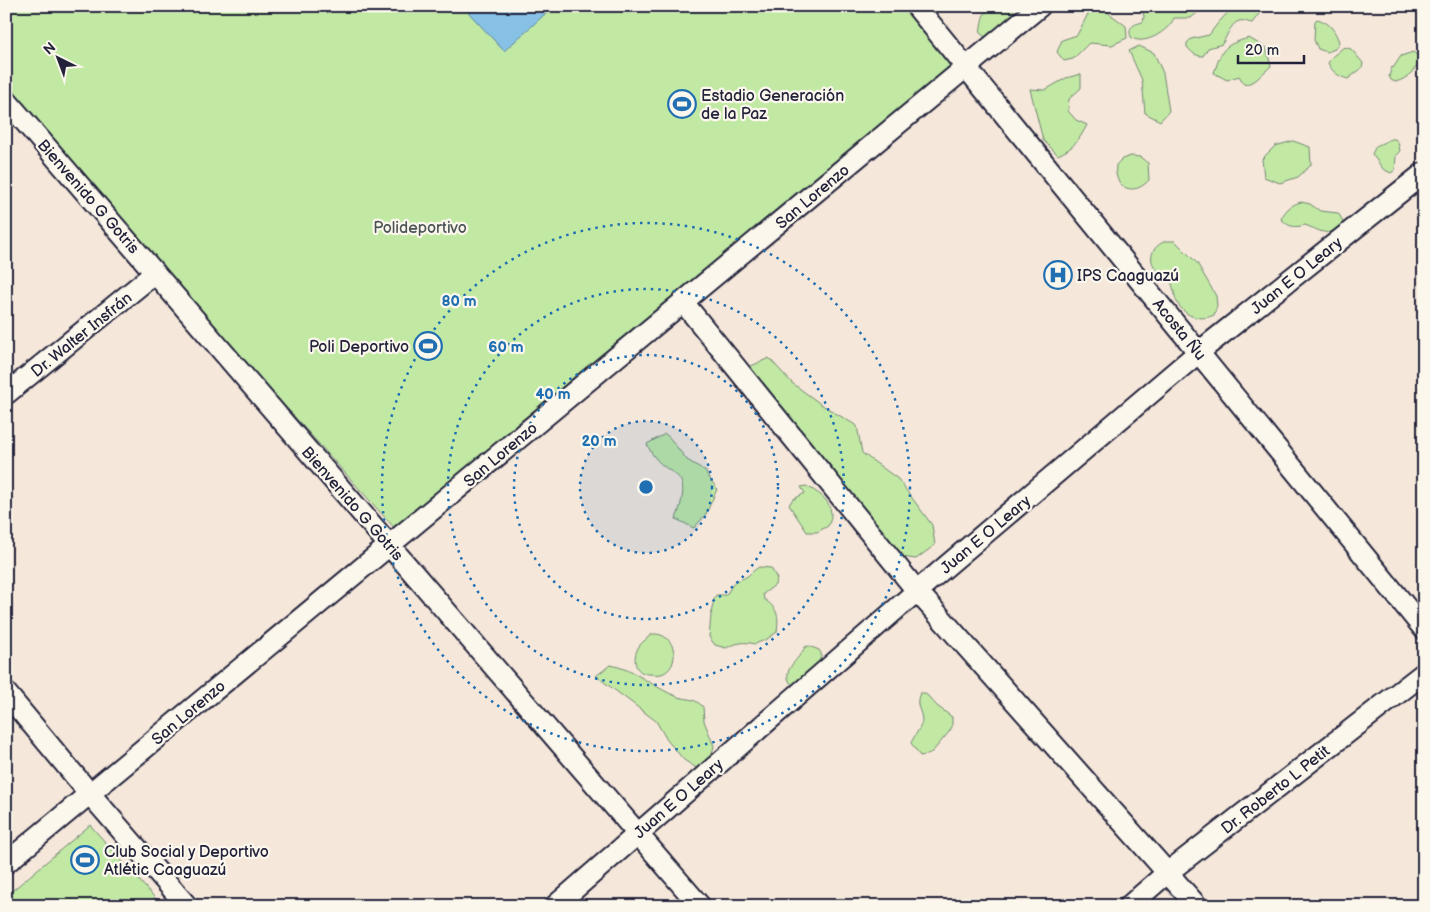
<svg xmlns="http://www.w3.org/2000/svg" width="1430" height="912" viewBox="0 0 1430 912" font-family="'Balsamiq Sans',sans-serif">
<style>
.green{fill:#c1e9a4;stroke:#728670}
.water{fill:#87c2e6;stroke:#5f82a2}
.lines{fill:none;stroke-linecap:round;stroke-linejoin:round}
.street-casing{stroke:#22223b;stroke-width:24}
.street{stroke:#fbf7ec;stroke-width:20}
.ring{fill:none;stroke:#1f6fb2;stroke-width:2.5;stroke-dasharray:2.5 5}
.labels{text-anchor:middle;stroke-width:4.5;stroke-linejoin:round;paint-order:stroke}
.poi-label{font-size:16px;fill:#22223b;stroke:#fbf7ec;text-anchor:start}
.street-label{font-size:16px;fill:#22223b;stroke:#fbf7ec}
.park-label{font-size:16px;fill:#4a5455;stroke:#fbf7ec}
.centre{fill:#1f6fb2;stroke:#fbf7ec;stroke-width:2.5}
.ring-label{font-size:15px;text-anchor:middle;font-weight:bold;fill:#1f6fb2;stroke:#fbf7ec;stroke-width:4.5;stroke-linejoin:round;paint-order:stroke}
</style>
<rect width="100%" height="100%" fill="#f5e7da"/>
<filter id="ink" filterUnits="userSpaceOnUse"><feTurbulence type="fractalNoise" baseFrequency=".02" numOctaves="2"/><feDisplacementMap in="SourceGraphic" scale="10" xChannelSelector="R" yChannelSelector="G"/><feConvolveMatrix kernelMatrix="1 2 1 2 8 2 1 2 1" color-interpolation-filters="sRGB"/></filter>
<g filter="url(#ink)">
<g class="green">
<polygon points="6,6 906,6 952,64 399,533 6,96"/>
<path d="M998,6H1011L1014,10V20L990,41L980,33C983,16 981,12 998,6Z"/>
<path d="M1142,6H1200V7L1198,12L1191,18H1174C1169,31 1143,47 1131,37C1127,27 1134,24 1143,22L1144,17Z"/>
<path d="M1234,6H1265L1252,23C1249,23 1247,21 1244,21C1232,18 1227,37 1222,44L1208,48L1203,56C1196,56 1192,53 1187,47V43L1191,39L1209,35L1218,23Z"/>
<polygon points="1102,8 1126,26 1127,38 1112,45 1089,43 1073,59 1064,61 1057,52 1062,40 1077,35 1088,14"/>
<path d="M1317,19C1329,22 1335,30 1339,42L1335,49L1327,52L1318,49L1314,40L1315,21Z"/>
<path d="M1249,38L1266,48L1271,66L1256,80L1245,85L1239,76L1227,80L1214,73C1222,49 1223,45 1249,38Z"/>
<polygon points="1139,46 1154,53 1163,73 1169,111 1160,121 1145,113 1142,80 1129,51"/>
<path d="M1344,47L1351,49L1363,63L1362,68L1348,79C1338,76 1333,73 1328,63L1333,56Z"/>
<path d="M1413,52L1420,57V62C1412,72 1408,79 1395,82L1391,80L1389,76L1392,67L1393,68L1401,56Z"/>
<path d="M1081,74V88L1069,99L1068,111L1076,120L1087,125C1079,140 1074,148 1058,155L1043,140L1030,89L1045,90L1066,78Z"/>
<polygon points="1391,139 1395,139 1398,142 1400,151 1396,155 1395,170 1391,173 1383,169 1372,154 1376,146"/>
<polygon points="1293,141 1310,147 1311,165 1298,177 1280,183 1264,177 1262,159 1275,146"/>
<path d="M1131,156L1140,157L1148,163L1149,180C1133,198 1113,187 1116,165L1122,159Z"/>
<path d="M1301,202L1310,204L1320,211L1338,213L1343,221C1330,240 1322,231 1305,225C1294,228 1289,227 1281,219C1286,209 1291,205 1301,202Z"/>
<path d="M1166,241H1175L1197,263L1216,296L1217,306L1214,315C1199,322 1183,316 1176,300C1174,294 1174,286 1170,281C1167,277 1161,275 1158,271C1146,260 1152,246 1166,241Z"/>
<polygon points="769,358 792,383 822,405 857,426 862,453 898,479 932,525 935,545 916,559 894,556 837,479 830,466 820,459 796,434 789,417 767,403 749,367"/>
<path d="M665,434L669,437L687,460L704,470L717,489L706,514L694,528L676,519C697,461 664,484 647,444Z"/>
<path d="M806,486C809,488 813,489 816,492C829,499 835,513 828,526L817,532H807L789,505L792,500L805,493L801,487Z"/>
<path d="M759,567L771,568L777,579L775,585L763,594L764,599C778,609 779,615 777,632L767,639L755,644C744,641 736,643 726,648L715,645L709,637C711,622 710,608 716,595H726L735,581C749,578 748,574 759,567Z"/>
<path d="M652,634C678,632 681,669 661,674C658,675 653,674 649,674C633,674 632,655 640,645C643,641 648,638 652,634Z"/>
<path d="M809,646L819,650L821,653V657L815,674L793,686C778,671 799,661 805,647Z"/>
<path d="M610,665C635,669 654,688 678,697C689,700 695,698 703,707L704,721L714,746L710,761L698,769L684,760L667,740L656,721L596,676Z"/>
<path d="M920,693H924L928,696L937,706L952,717V727L949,732L933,751L927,755L920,756L911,743C914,736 921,728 922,721C922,710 914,706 920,693Z"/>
<polygon points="90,825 162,906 6,906 6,896"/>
</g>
<polygon class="water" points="473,6 554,6 504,51 467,11"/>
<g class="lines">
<defs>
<g id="street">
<polyline points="916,6 1424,629"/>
<polyline points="6,100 700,906"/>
<polyline points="683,302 917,591 1197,906"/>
<polyline points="6,394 155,273"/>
<polyline points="6,693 90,794 187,906"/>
<polyline points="6,863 1040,6"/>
<polyline points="555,906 917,591 1199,352 1424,173"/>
<polyline points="1129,906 1167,873 1424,673"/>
</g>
</defs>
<use href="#street" class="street-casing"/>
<use href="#street" class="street"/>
</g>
</g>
<circle cx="646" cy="487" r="66" fill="#1f6fb2" fill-opacity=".12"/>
<g class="ring">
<circle cx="646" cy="487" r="66"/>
<circle cx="646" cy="487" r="132"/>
<circle cx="646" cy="487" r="198"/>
<circle cx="646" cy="487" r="264"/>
</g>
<defs>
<symbol id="stadium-ring" viewBox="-11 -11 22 22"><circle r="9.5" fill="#fbf7ec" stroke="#1f6fb2" stroke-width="1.5"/><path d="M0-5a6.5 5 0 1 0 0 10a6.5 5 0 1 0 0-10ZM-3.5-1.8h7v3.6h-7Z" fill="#1f6fb2"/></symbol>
<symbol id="hospital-ring" viewBox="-11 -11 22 22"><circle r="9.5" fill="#fbf7ec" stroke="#1f6fb2" stroke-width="1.5"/><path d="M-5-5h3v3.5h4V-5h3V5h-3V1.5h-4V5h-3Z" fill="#1f6fb2"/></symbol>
</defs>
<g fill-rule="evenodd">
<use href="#stadium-ring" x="666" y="88" width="32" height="32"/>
<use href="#hospital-ring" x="1042" y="259" width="32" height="32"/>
<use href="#stadium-ring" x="412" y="330" width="32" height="32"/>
<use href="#stadium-ring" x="69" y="844" width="32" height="32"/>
</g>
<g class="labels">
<g class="poi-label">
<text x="701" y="101">Estadio Generación<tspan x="701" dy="18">de la Paz</tspan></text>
<text x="1077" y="281">IPS Caaguazú</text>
<text x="409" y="352" text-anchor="end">Poli Deportivo</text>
<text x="104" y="857">Club Social y Deportivo<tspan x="104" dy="18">Atlétic Caaguazú</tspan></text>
</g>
<g class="street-label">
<text transform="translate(89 196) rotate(49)" y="6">Bienvenido G Gotris</text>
<text transform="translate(812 196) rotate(-40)" y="6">San Lorenzo</text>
<text transform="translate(1296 275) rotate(-39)" y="6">Juan E O Leary</text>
<text transform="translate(1180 329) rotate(51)" y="6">Acosta Ñu</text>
<text transform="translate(81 334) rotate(-39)" y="6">Dr. Walter Insfrán</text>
<text transform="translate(500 454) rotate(-40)" y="6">San Lorenzo</text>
<text transform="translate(353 503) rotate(49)" y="6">Bienvenido G Gotris</text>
<text transform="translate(985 534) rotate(-40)" y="6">Juan E O Leary</text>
<text transform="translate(188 712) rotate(-40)" y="6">San Lorenzo</text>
<text transform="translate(1275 789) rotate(-38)" y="6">Dr. Roberto L Petit</text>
<text transform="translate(678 798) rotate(-41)" y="6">Juan E O Leary</text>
</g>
<g class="park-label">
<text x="420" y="233">Polideportivo</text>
</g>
</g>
<circle cx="646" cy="487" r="8" class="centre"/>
<g class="ring-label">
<text x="459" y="306">80 m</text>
<text x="506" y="352">60 m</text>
<text x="553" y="399">40 m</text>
<text x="599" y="446">20 m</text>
</g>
<rect width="1430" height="912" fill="none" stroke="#fbf7ec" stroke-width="25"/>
<rect x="12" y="12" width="1405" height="887" fill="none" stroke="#22223b" stroke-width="2" filter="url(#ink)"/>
<g transform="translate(58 58) rotate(318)" stroke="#fbf7ec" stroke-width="4" paint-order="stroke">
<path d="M0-4L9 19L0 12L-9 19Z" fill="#22223b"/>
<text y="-8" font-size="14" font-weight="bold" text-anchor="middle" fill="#22223b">N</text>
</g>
<path d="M1238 55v8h66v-8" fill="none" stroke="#22223b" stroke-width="2.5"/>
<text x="1245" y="55" font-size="15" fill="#22223b" stroke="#fbf7ec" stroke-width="4" paint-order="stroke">20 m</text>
</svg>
